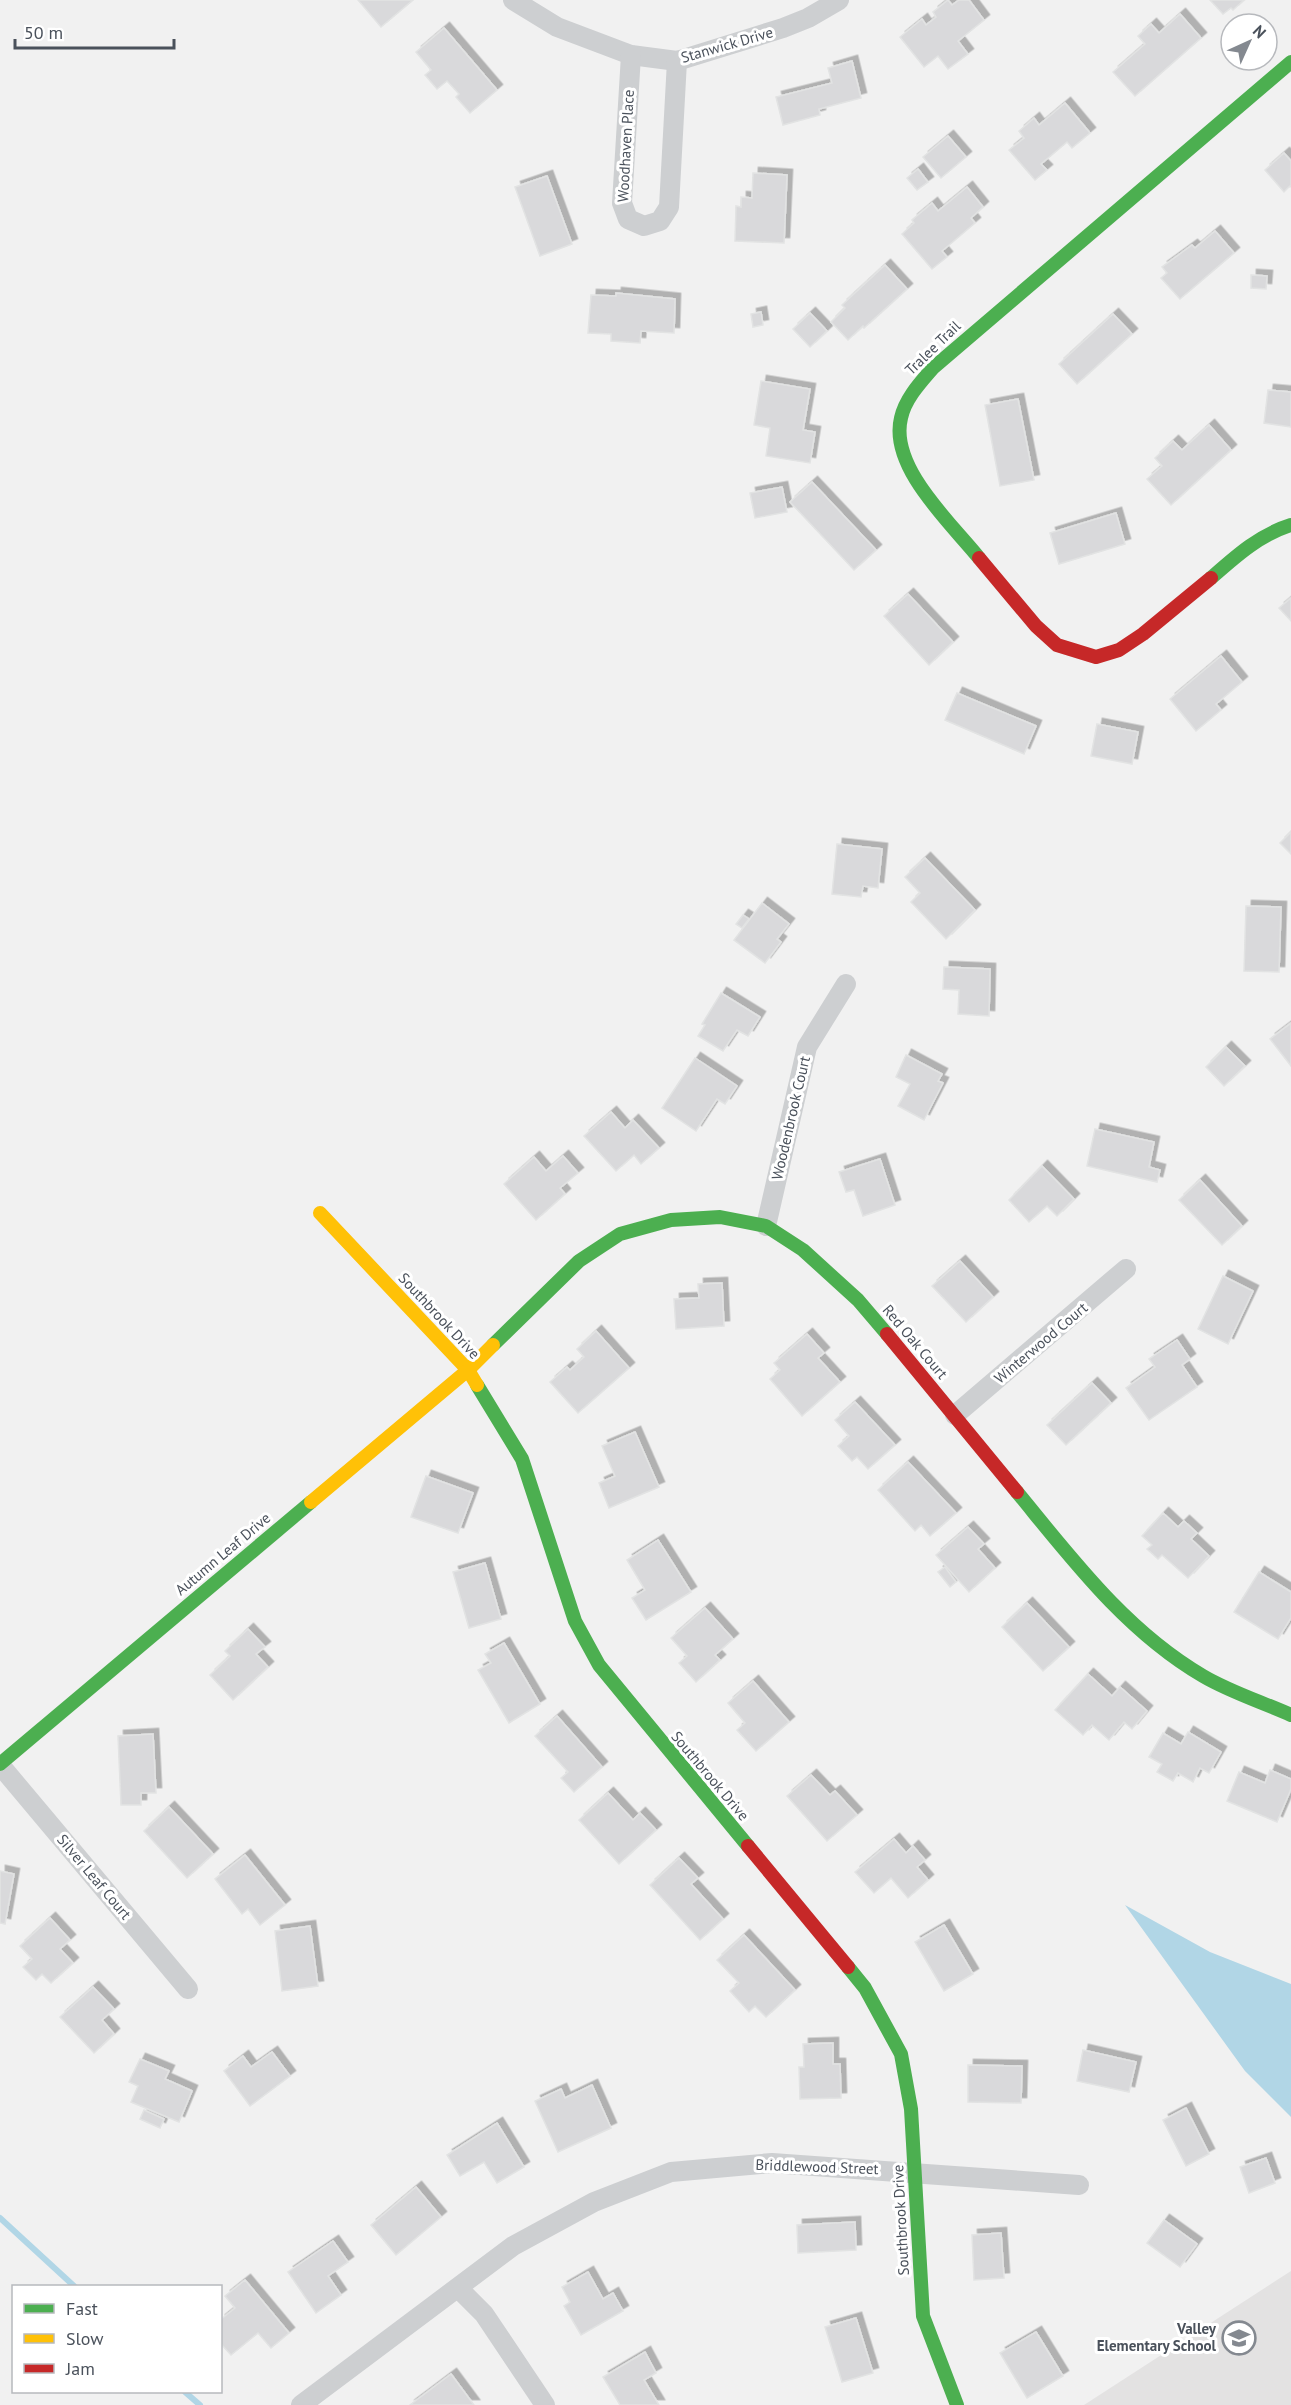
<svg xmlns="http://www.w3.org/2000/svg" width="1291" height="2405" viewBox="0 0 1291 2405" font-family="'PT Sans',sans-serif">
<style>
.education{fill:#e3e2e2}
.water{fill:#b1d6e6}
.lines{fill:none;stroke-linecap:round;stroke-linejoin:round}
.stream{stroke:#b1d6e6;stroke-width:6}
.building{fill:#d9d9db;stroke:#e2e3e3;stroke-width:1.5;filter:url(#shadow)}
.street{stroke:#cdcfd1;stroke-width:20}
.fast{stroke:#4caf50;stroke-width:14}
.slow{stroke:#ffc107;stroke-width:14}
.jam{stroke:#c62828;stroke-width:14}
.labels{text-anchor:middle;stroke-width:6;stroke-linejoin:round;paint-order:stroke}
.street-label{font-size:15px;fill:#4a515b;stroke:#fff}
.poi-label{font-size:15px;font-weight:bold;fill:#4a515b;stroke:#fff;text-anchor:end}
</style>
<defs>
<filter id="shadow"><feDropShadow dx="5.5" dy="-5.5" stdDeviation="0" flood-color="#0004"/></filter>
</defs>
<rect width="100%" height="100%" fill="#f1f1f1"/>
<polygon class="education" points="1291,2271 1291,2405 1084,2405"/>
<polygon class="water" points="1125,1905 1210,1952 1291,1984 1291,2117 1245,2071"/>
<g class="lines">
<g class="stream">
<polyline points="0,2218 74,2286"/>
<polyline points="185,2392 200,2405"/>
</g>
</g>
<g class="building">
<polygon points="358,0 413,0 381,27"/>
<polygon points="948,0 952,5 959,0 969,0 984,20 958,41 968,54 948,69 938,56 924,67 900,37 922,19 926,25 936,17 933,12"/>
<polygon points="1210,0 1244,0 1233,10 1231,8 1223,14"/>
<polygon points="1180,14 1201,38 1135,96 1113,72 1145,44 1138,36 1151,24 1159,33"/>
<polygon points="444,28 497,90 470,113 456,97 459,94 447,81 437,89 425,75 431,70 416,52"/>
<polygon points="852,61 861,98 819,109 820,115 783,125 776,97 832,83 828,68"/>
<polygon points="1065,103 1090,133 1072,148 1067,142 1041,164 1047,170 1035,180 1009,150 1024,138 1019,131 1034,118 1039,125"/>
<polygon points="948,136 966,157 941,178 923,157"/>
<polygon points="1284,153 1291,161 1291,185 1284,192 1265,170"/>
<polygon points="918,169 928,182 917,190 907,178"/>
<polygon points="753,173 787,175 784,243 735,241 736,206 741,207 741,197 752,198"/>
<polygon points="547,176 572,244 540,256 515,187"/>
<polygon points="967,187 983,207 971,218 975,223 942,251 947,257 932,269 902,234 914,223 912,220 932,203 938,211"/>
<polygon points="1215,231 1234,253 1180,299 1161,278 1167,273 1162,267 1192,245 1195,248"/>
<polygon points="885,265 907,289 864,328 863,326 848,340 831,322 845,308 842,305"/>
<polygon points="1251,275 1267,276 1266,289 1251,288"/>
<polygon points="616,293 675,299 674,333 641,331 640,343 611,341 611,334 588,333 591,295 616,296"/>
<polygon points="761,312 763,325 753,327 751,314"/>
<polygon points="810,313 827,331 810,347 793,329"/>
<polygon points="1113,314 1132,334 1077,384 1059,364"/>
<polygon points="761,381 810,389 803,430 815,432 810,463 766,456 770,428 754,425"/>
<polygon points="1268,390 1291,392 1291,427 1264,423"/>
<polygon points="1018,399 1034,480 1000,486 985,405"/>
<polygon points="1209,425 1231,450 1171,505 1147,479 1162,466 1155,458 1173,441 1182,450"/>
<polygon points="812,482 876,550 854,570 790,502"/>
<polygon points="782,487 787,512 755,518 750,493"/>
<polygon points="1116,513 1125,544 1059,564 1050,533"/>
<polygon points="908,594 953,642 929,665 884,616"/>
<polygon points="1291,598 1291,621 1279,608"/>
<polygon points="1221,656 1242,682 1216,704 1221,710 1196,731 1170,699"/>
<polygon points="957,693 1036,726 1024,754 945,720"/>
<polygon points="1097,724 1138,732 1132,764 1091,756"/>
<polygon points="1291,832 1291,854 1280,843"/>
<polygon points="837,844 882,849 878,888 863,886 861,897 832,894"/>
<polygon points="925,858 975,910 946,939 911,902 920,893 905,877"/>
<polygon points="762,903 789,924 777,939 781,942 765,963 734,940"/>
<polygon points="1246,906 1281,907 1279,972 1244,971"/>
<polygon points="743,915 749,919 742,928 736,924"/>
<polygon points="944,967 990,969 989,1016 958,1014 959,990 943,989"/>
<polygon points="721,993 760,1017 748,1036 737,1030 723,1051 698,1036 705,1025 702,1024"/>
<polygon points="1291,1023 1291,1066 1270,1039"/>
<polygon points="1226,1047 1245,1066 1224,1086 1206,1067"/>
<polygon points="906,1055 942,1074 938,1081 943,1083 924,1120 898,1106 910,1084 896,1077"/>
<polygon points="695,1058 737,1086 725,1104 717,1099 696,1131 662,1108"/>
<polygon points="611,1112 625,1128 633,1120 659,1148 641,1164 634,1155 616,1171 584,1136"/>
<polygon points="1095,1129 1154,1142 1149,1167 1160,1170 1157,1182 1087,1166"/>
<polygon points="563,1156 578,1173 560,1188 565,1194 536,1220 504,1184 534,1157 546,1171"/>
<polygon points="880,1159 895,1205 863,1216 854,1190 846,1192 839,1172"/>
<polygon points="1042,1166 1074,1199 1057,1216 1047,1206 1029,1222 1009,1200"/>
<polygon points="1200,1180 1242,1226 1222,1245 1179,1200"/>
<polygon points="960,1261 993,1297 966,1322 932,1286"/>
<polygon points="1223,1276 1253,1291 1228,1344 1198,1329"/>
<polygon points="722,1283 724,1326 676,1329 674,1299 699,1298 698,1284"/>
<polygon points="596,1331 629,1368 578,1413 550,1382 567,1367 570,1370 584,1357 577,1349"/>
<polygon points="807,1334 824,1353 818,1358 840,1382 802,1416 770,1379 780,1370 774,1363"/>
<polygon points="1177,1340 1190,1359 1182,1365 1197,1387 1149,1420 1126,1388 1155,1367 1149,1359"/>
<polygon points="1092,1383 1111,1403 1066,1445 1047,1425"/>
<polygon points="855,1402 895,1445 868,1469 857,1457 852,1461 838,1446 849,1436 835,1420"/>
<polygon points="635,1432 659,1487 609,1508 599,1483 615,1476 602,1446"/>
<polygon points="908,1462 956,1513 930,1536 921,1525 915,1531 878,1490"/>
<polygon points="426,1476 473,1493 458,1533 411,1517"/>
<polygon points="1163,1513 1178,1527 1184,1521 1197,1533 1191,1539 1209,1556 1188,1578 1162,1555 1158,1559 1147,1549 1152,1545 1142,1536"/>
<polygon points="968,1527 984,1544 978,1549 995,1568 969,1592 936,1555"/>
<polygon points="658,1540 691,1592 646,1620 632,1598 645,1590 627,1560"/>
<polygon points="485,1563 501,1619 469,1628 453,1572"/>
<polygon points="945,1567 956,1582 950,1587 938,1572"/>
<polygon points="1259,1572 1291,1592 1291,1618 1278,1639 1234,1612"/>
<polygon points="1027,1603 1069,1647 1043,1671 1002,1627"/>
<polygon points="705,1608 733,1639 715,1655 720,1660 696,1682 679,1663 687,1656 671,1638"/>
<polygon points="248,1629 265,1647 256,1654 268,1667 233,1700 210,1675 230,1656 225,1651"/>
<polygon points="504,1643 540,1704 509,1723 478,1670 491,1663 485,1654"/>
<polygon points="1088,1674 1112,1696 1120,1687 1147,1711 1132,1729 1124,1722 1109,1740 1092,1725 1083,1735 1055,1710"/>
<polygon points="753,1681 789,1722 756,1751 737,1730 745,1723 728,1703"/>
<polygon points="557,1716 602,1767 574,1792 561,1778 568,1772 535,1736"/>
<polygon points="1188,1732 1221,1752 1209,1773 1200,1768 1193,1782 1178,1773 1173,1781 1157,1772 1162,1764 1149,1757 1163,1733 1181,1744"/>
<polygon points="153,1734 156,1793 141,1793 141,1805 121,1805 118,1736"/>
<polygon points="1270,1770 1291,1779 1291,1789 1277,1822 1227,1801 1239,1772 1265,1783"/>
<polygon points="811,1775 830,1795 835,1791 857,1815 827,1841 787,1796"/>
<polygon points="608,1793 633,1820 640,1813 656,1830 619,1864 579,1820"/>
<polygon points="169,1807 213,1854 187,1878 144,1831"/>
<polygon points="894,1839 906,1853 913,1846 925,1860 917,1867 928,1880 908,1898 891,1878 874,1893 855,1872"/>
<polygon points="245,1855 285,1905 260,1925 248,1909 242,1914 215,1879"/>
<polygon points="679,1858 698,1878 691,1884 723,1919 700,1940 650,1885"/>
<polygon points="0,1871 14,1874 5,1924 0,1923"/>
<polygon points="50,1918 70,1940 60,1949 73,1963 51,1983 42,1974 36,1980 23,1967 32,1959 20,1946"/>
<polygon points="944,1925 973,1974 944,1991 915,1942"/>
<polygon points="310,1926 318,1986 282,1991 275,1931"/>
<polygon points="744,1935 795,1990 766,2017 755,2006 749,2012 730,1991 739,1983 717,1960"/>
<polygon points="93,1987 114,2009 102,2020 114,2034 94,2053 60,2017"/>
<polygon points="833,2043 833,2064 840,2064 841,2098 800,2099 799,2067 804,2067 803,2044"/>
<polygon points="1083,2050 1136,2062 1129,2092 1077,2081"/>
<polygon points="272,2052 290,2076 250,2106 224,2071 243,2056 251,2067"/>
<polygon points="140,2059 169,2071 165,2079 192,2091 179,2122 131,2102 138,2086 129,2082"/>
<polygon points="968,2065 1022,2066 1021,2103 968,2102"/>
<polygon points="592,2085 611,2128 558,2152 535,2101 561,2089 565,2098"/>
<polygon points="1186,2108 1209,2154 1186,2166 1163,2120"/>
<polygon points="144,2110 164,2119 160,2128 140,2119"/>
<polygon points="497,2123 524,2167 497,2183 484,2162 460,2176 447,2155"/>
<polygon points="1266,2158 1275,2183 1249,2193 1240,2167"/>
<polygon points="416,2187 441,2217 396,2255 371,2225"/>
<polygon points="1164,2220 1197,2244 1180,2267 1147,2243"/>
<polygon points="855,2222 856,2250 798,2253 797,2225"/>
<polygon points="1001,2233 1004,2278 974,2280 972,2235"/>
<polygon points="333,2241 348,2262 328,2276 341,2295 316,2313 288,2272"/>
<polygon points="588,2272 603,2299 613,2293 623,2311 581,2335 564,2306 570,2302 562,2287"/>
<polygon points="245,2280 289,2333 271,2348 258,2333 231,2355 220,2343 220,2320 235,2308 225,2296"/>
<polygon points="856,2318 873,2373 842,2382 825,2327"/>
<polygon points="1036,2332 1063,2376 1027,2398 1000,2353"/>
<polygon points="645,2352 656,2373 644,2380 659,2405 620,2405 603,2377"/>
<polygon points="451,2374 474,2405 410,2405"/>
</g>
<g class="lines">
<g class="street">
<polyline points="513,0 557,27 631,55 677,61 783,28 808,18 839,0"/>
<polyline points="631,55 622,203 628,219 644,226 660,221 669,207 677,61"/>
<polyline points="766,1226 807,1047 846,984"/>
<polyline points="955,1415 1126,1269"/>
<polyline points="0,1765 188,1989"/>
<polyline points="458,2288 484,2314 545,2405"/>
<polyline points="301,2405 513,2246 594,2202 671,2172 772,2163 1079,2185"/>
</g>
<g class="fast">
<path d="M979,558C951,523 889,467 901,418C905,399 920,383 933,368L1291,62"/>
<path d="M1211,578C1236,556 1259,535 1291,525"/>
<polyline points="493,1345 579,1261 620,1234 671,1220 720,1217 766,1226 803,1250 858,1300 887,1334"/>
<polyline points="477,1385 522,1459 575,1621 599,1665 748,1846"/>
<path d="M1017,1492C1072,1559 1126,1631 1203,1676C1230,1692 1262,1702 1291,1715"/>
<polyline points="0,1764 311,1502"/>
<polyline points="848,1967 865,1988 901,2054 911,2109 923,2316 957,2405"/>
</g>
<g class="slow">
<polyline points="320,1213 468,1370 477,1385"/>
<polyline points="311,1502 468,1370 493,1345"/>
</g>
<g class="jam">
<polyline points="979,558 1036,626 1057,645 1096,657 1119,650 1143,634 1211,578"/>
<polyline points="887,1334 1017,1492"/>
<polyline points="748,1846 848,1967"/>
</g>
</g>
<defs>
<symbol id="school-ring" viewBox="-11 -11 22 22"><circle r="9.5" fill="#fff" stroke="#848990" stroke-width="1.5"/><path d="M0-5L7-2L0 1L-7-2ZM-4 1L0 2.5L4 1V4Q0 6-4 4Z" fill="#848990"/></symbol>
</defs>
<g fill-rule="evenodd">
<use href="#school-ring" x="1220" y="2319" width="38" height="38"/>
</g>
<g class="labels">
<g class="street-label">
<text transform="translate(727 45) rotate(-16)" y="5">Stanwick Drive</text>
<text transform="translate(626 146) rotate(-87)" y="5">Woodhaven Place</text>
<text transform="translate(933 348) rotate(-44)" y="5">Tralee Trail</text>
<text transform="translate(791 1118) rotate(-77)" y="5">Woodenbrook Court</text>
<text transform="translate(439 1316) rotate(47)" y="5">Southbrook Drive</text>
<text transform="translate(915 1342) rotate(50)" y="5">Red Oak Court</text>
<text transform="translate(1041 1343) rotate(-40)" y="5">Winterwood Court</text>
<text transform="translate(223 1554) rotate(-40)" y="5">Autumn Leaf Drive</text>
<text transform="translate(710 1776) rotate(50)" y="5">Southbrook Drive</text>
<text transform="translate(94 1877) rotate(50)" y="5">Silver Leaf Court</text>
<text transform="translate(817 2167) rotate(2)" y="5">Briddlewood Street</text>
<text transform="translate(901 2220) rotate(-93)" y="5">Southbrook Drive</text>
</g>
<g class="poi-label">
<text x="1216" y="2334">Valley<tspan x="1216" dy="17">Elementary School</tspan></text>
</g>
</g>
<rect x="12" y="2285" width="210" height="108" fill="#ffffff" stroke="#b7b9bd" stroke-width="1.5"/>
<rect x="24" y="2304" width="30" height="9" fill="#4caf50" stroke="#b7b9bd" stroke-width="1.5"/>
<text x="66" y="2315" font-size="18" fill="#4a515b">Fast</text>
<rect x="24" y="2334" width="30" height="9" fill="#ffc107" stroke="#b7b9bd" stroke-width="1.5"/>
<text x="66" y="2345" font-size="18" fill="#4a515b">Slow</text>
<rect x="24" y="2364" width="30" height="9" fill="#c62828" stroke="#b7b9bd" stroke-width="1.5"/>
<text x="66" y="2375" font-size="18" fill="#4a515b">Jam</text>
<g transform="translate(1249 42) rotate(45)"><circle r="28" fill="#ffffff" stroke="#b7b9bd" stroke-width="1.5"/>
<path d="M0-4.5L10 22L0 15L-10 22Z" fill="#848990"/>
<text y="-9" font-size="16" font-weight="bold" text-anchor="middle" fill="#4a515b">N</text>
</g>
<path d="M15 39v9h159v-9" fill="none" stroke="#4a515b" stroke-width="3"/>
<text x="24" y="39" font-size="18" fill="#4a515b" stroke="#ffffff" stroke-width="4.5" paint-order="stroke">50 m</text>
</svg>
